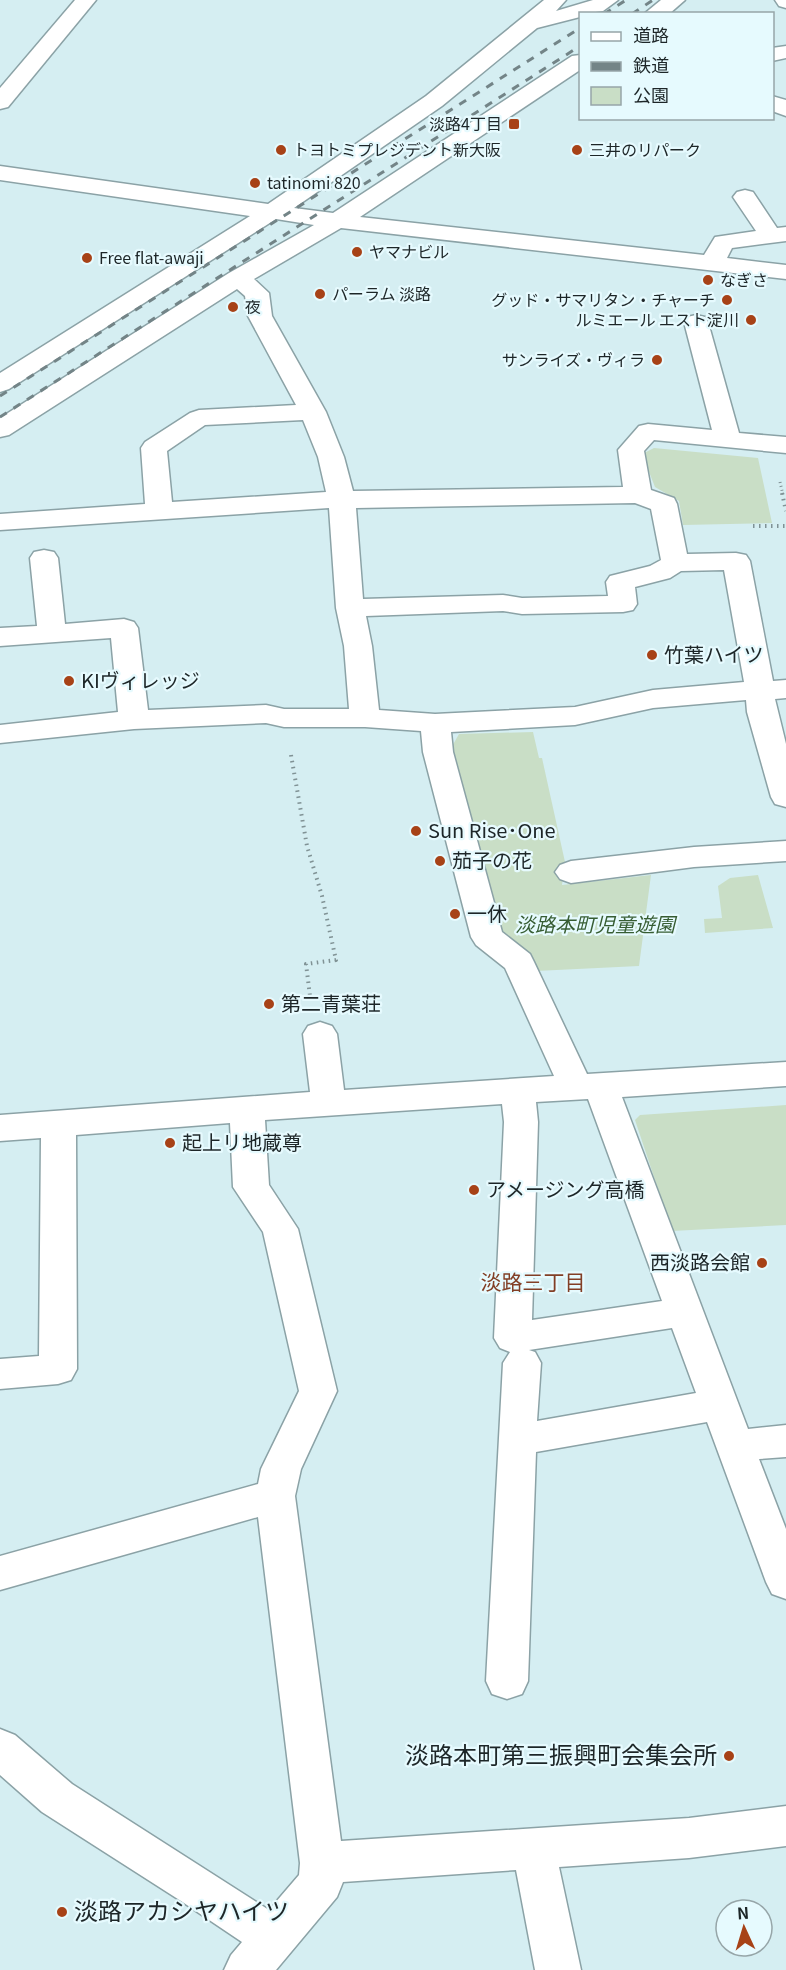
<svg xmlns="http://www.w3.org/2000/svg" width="786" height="1970" viewBox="0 0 786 1970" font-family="Georgia,'Noto Sans JP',serif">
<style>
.green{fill:#c9dec6}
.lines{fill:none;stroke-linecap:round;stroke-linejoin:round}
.minor-casing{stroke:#8ba2a6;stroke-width:3}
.path-far1{stroke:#809295;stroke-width:3;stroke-dasharray:1 3;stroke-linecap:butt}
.path{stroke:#809295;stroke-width:4;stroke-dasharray:1.5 4.5;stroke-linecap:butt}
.minor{fill:#fff;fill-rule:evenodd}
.rail{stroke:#738487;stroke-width:3;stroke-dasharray:8 8;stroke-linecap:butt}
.poi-dot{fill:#a74217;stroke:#e6fafe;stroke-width:2}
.labels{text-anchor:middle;stroke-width:4.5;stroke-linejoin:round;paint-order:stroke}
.far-poi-label{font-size:16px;fill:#1d2628;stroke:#e6fafe;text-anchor:start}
.poi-label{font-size:20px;fill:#1d2628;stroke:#e6fafe;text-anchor:start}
.park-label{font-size:20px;font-style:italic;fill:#375d33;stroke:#e6fafe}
.neighbourhood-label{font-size:21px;fill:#823f26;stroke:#e6fafe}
.near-poi-label{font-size:24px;fill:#1d2628;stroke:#e6fafe;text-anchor:end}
</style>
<rect width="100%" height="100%" fill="#d5eef2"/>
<g class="green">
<polygon points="654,448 758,458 772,523 683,525 679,501 655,487 642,454"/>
<polygon points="533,732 539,758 542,758 565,862 562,885 651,875 639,966 536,971 504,943 450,750 459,734"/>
<polygon points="758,875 773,928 705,933 704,919 722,918 718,886 730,878"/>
<polygon points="786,1105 786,1225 672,1231 635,1120 640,1115"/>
</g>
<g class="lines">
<defs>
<g id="minor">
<polygon points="75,0 96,0 8,107 0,109 0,88"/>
<path d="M544,0H566L556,11L593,0H618L603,11L580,14V17L537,28L442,106L294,208L333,213L572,56L580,55V70L360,217L704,255L715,237L756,231L733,197L737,192L745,190L753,192L777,228L786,227V241L732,248L727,258L786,265V279L341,228L254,279L269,293L272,316L326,412L344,457L353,491L623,487L618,450L639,426L648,424L712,430L684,322L687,317L696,315L705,317L708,322L739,433L786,437V453L654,440L644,451L651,490L674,498L677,504L687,554L736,553L746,555L750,561L773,681L786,680V698L775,699L786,744V807L775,804L771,797L747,712L746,700L653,708L575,725L451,732L453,752L502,932L530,954L534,962L587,1074L786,1062V1086L622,1097L748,1429L786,1425V1457L759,1459L786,1529V1599L772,1594L766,1582L707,1422L536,1452L528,1681L522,1694L507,1699L492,1694L486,1681L503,1363L510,1352L500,1348L494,1338L504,1122L502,1104L265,1120L269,1185L298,1229L337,1391L301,1469L295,1496L341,1841L689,1818L786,1806V1846L689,1858L559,1867L581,1970H535L516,1870L343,1882L337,1897L276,1970H224L231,1955L242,1942L181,1901L42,1812L0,1775V1729L15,1735L72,1784L269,1910L299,1875L300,1863L258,1517L0,1590V1556L258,1484L261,1469L299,1391L263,1232L233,1187L230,1123L76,1135L77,1369L71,1380L58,1384L0,1389V1359L39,1356L41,1138L0,1141V1115L310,1092L303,1034L308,1026L320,1022L332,1026L337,1034L344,1090L554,1076L505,968L476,945L471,937L423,752L421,731L365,727H284L266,723L134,729L0,743V725L118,712L111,638L0,646V628L37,626L30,558L34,552L44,550L54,552L58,558L65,624L124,619L134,622L138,628L148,710L266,705L284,709H349L344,646L336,608L329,508L0,530V514L145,504L141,448L145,442L190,413L199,410L296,405L248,316L245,296L237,289L9,435L0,437V418L229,273L314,225L276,219L9,389L0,392V373L250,216L0,180V166L268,204L426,96ZM303,420L318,457L326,492L172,502L167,451L205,425ZM635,503L651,509L661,560L650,566L610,576L606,582L608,596L522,598L503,595L363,599L356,508ZM724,570L744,682L653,690L575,707L435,714L379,710L372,646L366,616L503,611L522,614L623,612L633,610L637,604L635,587L670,578L681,571ZM588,1099L662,1301L532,1320L538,1122L536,1102ZM672,1328L696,1393L537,1421L541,1363L535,1352L529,1350Z"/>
<polygon points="661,0 685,0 669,14 644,14"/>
<polygon points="775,0 786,0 786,8 779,6"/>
<polygon points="786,46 786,58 772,61 772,48"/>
<polygon points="772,96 786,100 786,116 772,111"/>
<polygon points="786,841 786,861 694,867 571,883 560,879 555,872 560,865 571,861 694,847"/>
</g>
</defs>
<use href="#minor" class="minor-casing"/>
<polyline class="path-far1" points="780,482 783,495"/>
<g class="path">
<polyline points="782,493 786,511"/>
<polyline points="753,526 786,526"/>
<polyline points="291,755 307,846 322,896 336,960 306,964 310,996"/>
</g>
<use href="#minor" class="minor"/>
<g class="rail">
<polyline points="604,14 626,0"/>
<polyline points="632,14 653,0"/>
<polyline points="0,396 580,28"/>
<polyline points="0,417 580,46"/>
</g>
</g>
<g class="poi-dot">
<rect x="508" y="118" width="12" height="12" rx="3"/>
<circle cx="281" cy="150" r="6"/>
<circle cx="577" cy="150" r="6"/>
<circle cx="255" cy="183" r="6"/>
<circle cx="357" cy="252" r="6"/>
<circle cx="87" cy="258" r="6"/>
<circle cx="708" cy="280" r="6"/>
<circle cx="320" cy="294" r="6"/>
<circle cx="727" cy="300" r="6"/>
<circle cx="233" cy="307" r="6"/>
<circle cx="751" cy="320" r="6"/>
<circle cx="657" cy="360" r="6"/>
<circle cx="652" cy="655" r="6"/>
<circle cx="69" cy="681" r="6"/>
<circle cx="416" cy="831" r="6"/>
<circle cx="440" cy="861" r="6"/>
<circle cx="455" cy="914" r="6"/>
<circle cx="269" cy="1004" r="6"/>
<circle cx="170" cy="1143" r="6"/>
<circle cx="474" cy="1190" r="6"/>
<circle cx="762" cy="1263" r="6"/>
<circle cx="729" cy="1756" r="6"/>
<circle cx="62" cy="1912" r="6"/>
</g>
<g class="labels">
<g class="far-poi-label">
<text x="502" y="130" text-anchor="end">淡路4丁目</text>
<text x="293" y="156">トヨトミプレジデント新大阪</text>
<text x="589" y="156">三井のリパーク</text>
<text x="267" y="189">tatinomi 820</text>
<text x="369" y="258">ヤマナビル</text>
<text x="99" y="264">Free flat-awaji</text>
<text x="720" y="286">なぎさ</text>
<text x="332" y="300">パーラム 淡路</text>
<text x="715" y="306" text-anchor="end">グッド・サマリタン・チャーチ</text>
<text x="245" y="313">夜</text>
<text x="739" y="326" text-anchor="end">ルミエール エスト淀川</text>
<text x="645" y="366" text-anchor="end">サンライズ・ヴィラ</text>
</g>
<g class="poi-label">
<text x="664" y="662">竹葉ハイツ</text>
<text x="81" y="688">KIヴィレッジ</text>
<text x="428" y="838">Sun Rise･One</text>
<text x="452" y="868">茄子の花</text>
<text x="467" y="921">一休</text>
<text x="281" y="1011">第二青葉荘</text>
<text x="182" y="1150">起上リ地蔵尊</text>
<text x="486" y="1197">アメージング高橋</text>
<text x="750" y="1270" text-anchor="end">西淡路会館</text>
</g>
<g class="park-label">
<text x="595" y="932">淡路本町児童遊園</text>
</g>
<g class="neighbourhood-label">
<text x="533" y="1290">淡路三丁目</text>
</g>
<g class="near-poi-label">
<text x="717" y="1764">淡路本町第三振興町会集会所</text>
<text x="74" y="1920" text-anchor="start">淡路アカシヤハイツ</text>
</g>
</g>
<rect x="579" y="12" width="195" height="108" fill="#e6fafe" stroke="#96a5a8" stroke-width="1.5"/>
<rect x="591" y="32" width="30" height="9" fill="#ffffff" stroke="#96a5a8" stroke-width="1.5"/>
<text x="633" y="42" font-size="18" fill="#1d2628">道路</text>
<rect x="591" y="62" width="30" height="9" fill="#738487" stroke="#96a5a8" stroke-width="1.5"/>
<text x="633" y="72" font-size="18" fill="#1d2628">鉄道</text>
<rect x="591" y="87" width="30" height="18" fill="#c9dec6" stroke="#96a5a8" stroke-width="1.5"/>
<text x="633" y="102" font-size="18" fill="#1d2628">公園</text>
<g transform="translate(744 1928) rotate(356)"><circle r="28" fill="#e6fafe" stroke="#96a5a8" stroke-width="1.5"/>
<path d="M0-4.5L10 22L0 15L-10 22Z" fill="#a74217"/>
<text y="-9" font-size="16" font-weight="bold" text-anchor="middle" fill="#1d2628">N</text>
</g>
</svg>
